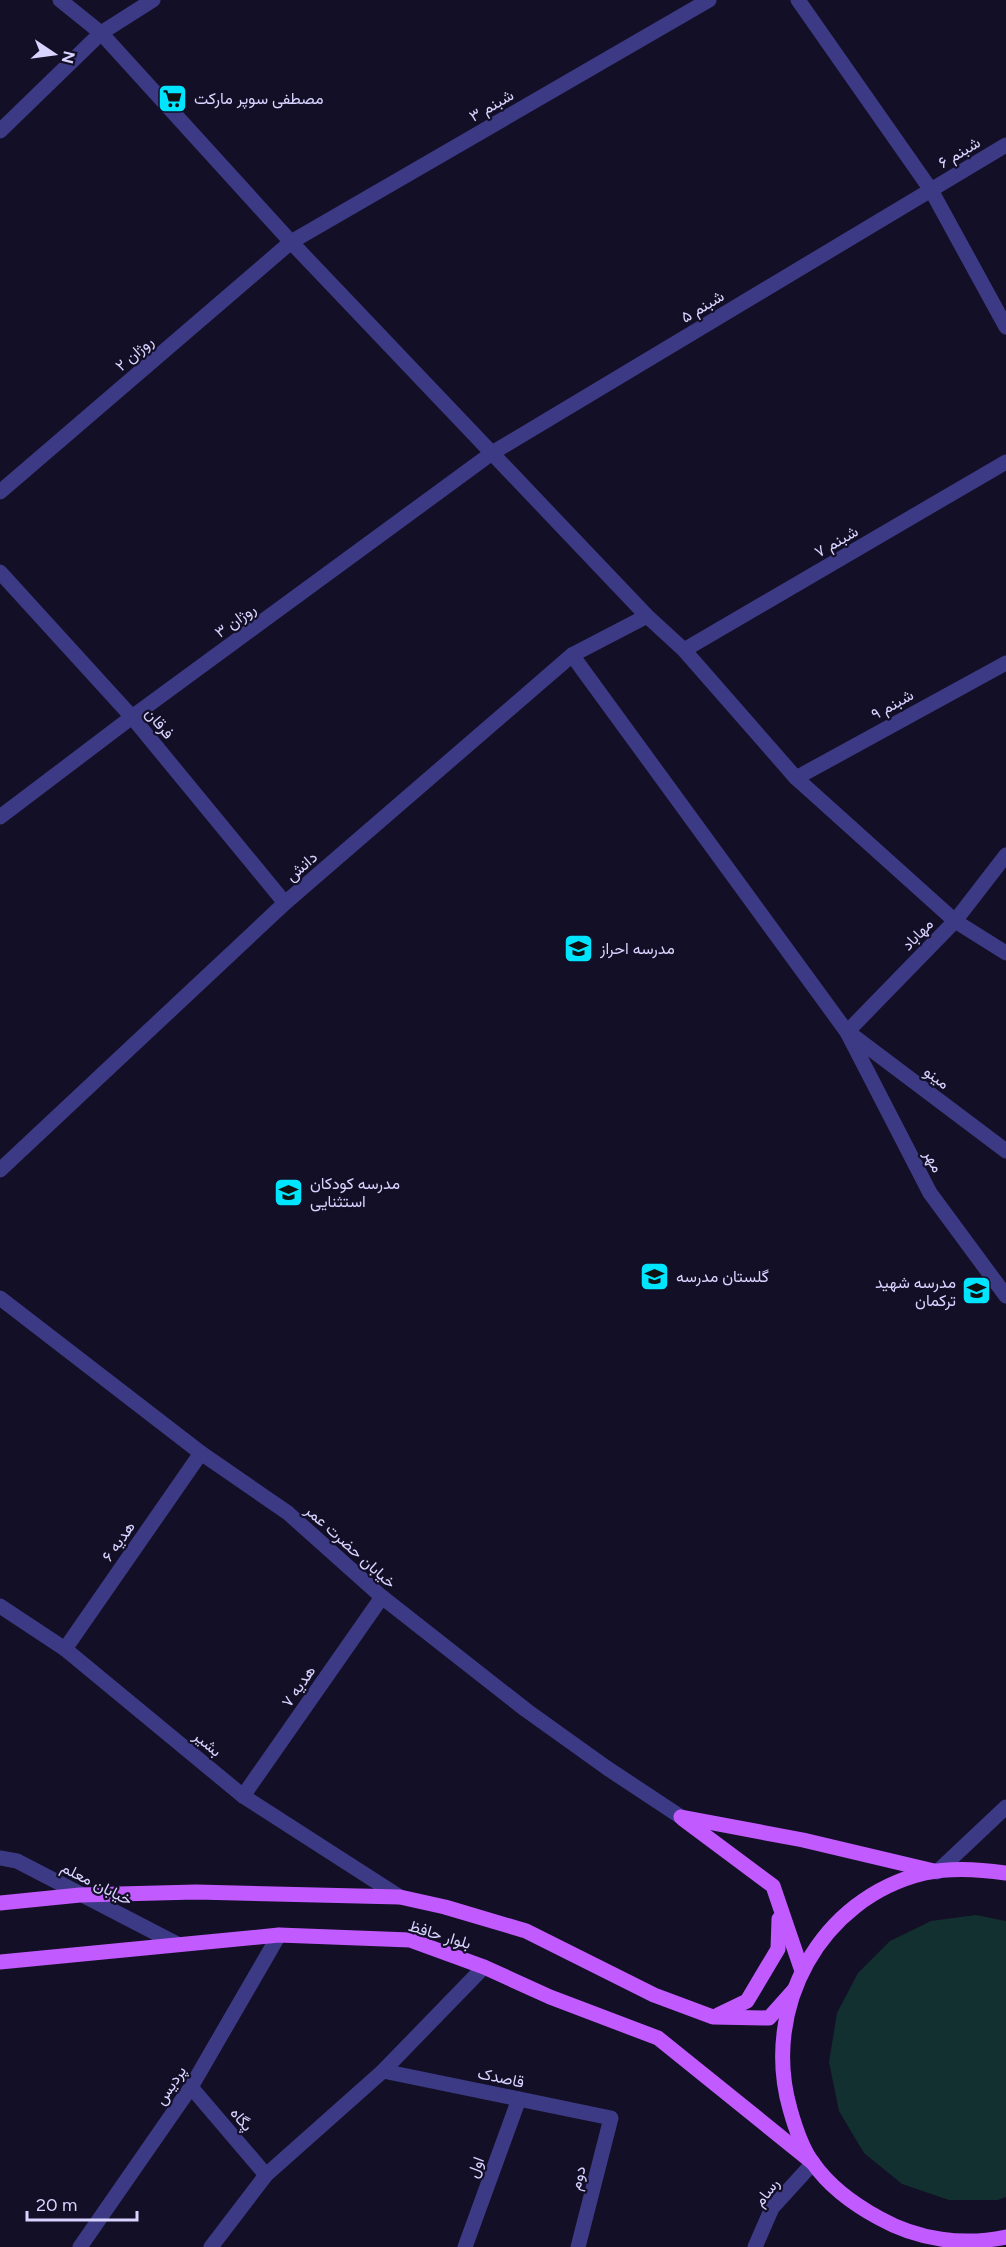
<svg xmlns="http://www.w3.org/2000/svg" width="1006" height="2247" viewBox="0 0 1006 2247" font-family="Figtree,Vazirmatn,sans-serif">
<style>
.green{fill:#12302f}
.lines{fill:none;stroke-linecap:round;stroke-linejoin:round}
.minor{stroke:#3d3a85;stroke-width:15}
.major{stroke:#c25bff;stroke-width:15}
.labels{text-anchor:middle;stroke-width:4.5;stroke-linejoin:round;paint-order:stroke}
.poi-label{font-size:16px;fill:#d9d4ff;stroke:#130f26;text-anchor:start}
.street-label{font-size:16px;fill:#d9d4ff;stroke:#130f26}
</style>
<rect width="100%" height="100%" fill="#130f26"/>
<polygon class="green" points="976,1915 1006,1921 1006,2197 998,2200 949,2200 902,2184 864,2153 839,2111 829,2062 837,2013 858,1973 890,1941 931,1921"/>
<g class="lines">
<g class="minor">
<polyline points="60,0 101,33 291,242 647,616 684,650 796,778 955,921 1006,953"/>
<polyline points="798,0 931,190 1006,327"/>
<polyline points="0,131 101,33 153,0"/>
<polyline points="0,492 291,242 709,0"/>
<polyline points="0,572 132,717 285,903"/>
<polyline points="684,650 1006,462"/>
<polyline points="572,655 847,1032 930,1193 1006,1296"/>
<polyline points="796,778 1006,663"/>
<polyline points="0,817 132,717 492,453 1006,145"/>
<polyline points="847,1032 955,921 1006,855"/>
<polyline points="852,1035 1006,1151"/>
<polyline points="0,1170 285,903 572,655 647,616"/>
<polyline points="0,1298 201,1453 288,1513 382,1597 526,1710 607,1768 681,1817"/>
<polyline points="0,1606 65,1649 243,1796 400,1897"/>
<polyline points="65,1649 201,1453"/>
<polyline points="243,1796 382,1597"/>
<polyline points="0,1858 17,1861 177,1944"/>
<polyline points="937,1872 1006,1807"/>
<polyline points="383,2071 611,2118 578,2247"/>
<polyline points="191,2087 266,2175"/>
<polyline points="80,2247 191,2087 279,1935"/>
<polyline points="211,2247 266,2175 383,2071 484,1967"/>
<polyline points="465,2247 519,2099"/>
<polyline points="755,2247 772,2208 813,2163"/>
</g>
<g class="major">
<polyline points="681,1817 803,1840 934,1871"/>
<polyline points="683,1819 773,1886 802,1971"/>
<path d="M1006,1873C979,1869 952,1867 925,1873C820,1898 761,2008 790,2109C795,2127 802,2149 813,2163C829,2186 855,2205 879,2218C918,2240 963,2246 1006,2237"/>
<polyline points="0,1903 80,1895 196,1892 400,1897 445,1907 526,1931 654,1995 713,2017 769,2018 794,1990"/>
<polyline points="0,1962 279,1935 410,1940 484,1967 550,1997 658,2038 813,2163"/>
<polyline points="718,2015 747,2001 778,1949 779,1919"/>
</g>
</g>
<defs>
<symbol id="supermarket-square" viewBox="-11 -11 22 22"><rect x="-9" y="-9" width="18" height="18" rx="4" fill="#00e5ff" stroke="#130f26"/><path d="M-6-5.5h2.5l.6 2H6L4.5 2H-2.5L-4.4-4H-6ZM-1.5 3.2a1.3 1.3 0 1 0 .1 0ZM3 3.2a1.3 1.3 0 1 0 .1 0Z" fill="#111"/></symbol>
<symbol id="school-square" viewBox="-11 -11 22 22"><rect x="-9" y="-9" width="18" height="18" rx="4" fill="#00e5ff" stroke="#130f26"/><path d="M0-5L7-2L0 1L-7-2ZM-4 1L0 2.5L4 1V4Q0 6-4 4Z" fill="#111"/></symbol>
</defs>
<g fill-rule="evenodd">
<use href="#supermarket-square" x="156" y="82" width="33" height="33"/>
<use href="#school-square" x="562" y="932" width="33" height="33"/>
<use href="#school-square" x="272" y="1176" width="33" height="33"/>
<use href="#school-square" x="638" y="1260" width="33" height="33"/>
<use href="#school-square" x="960" y="1274" width="33" height="33"/>
</g>
<g class="labels">
<g class="poi-label">
<text x="194" y="104">مصطفی سوپر مارکت</text>
<text x="600" y="954">مدرسه احراز</text>
<text x="310" y="1189">مدرسه کودکان<tspan x="310" dy="18">استثنایی</tspan></text>
<text x="676" y="1282">گلستان مدرسه</text>
<text x="956" y="1288" text-anchor="end">مدرسه شهید<tspan x="956" dy="18">ترکمان</tspan></text>
</g>
<g class="street-label">
<text transform="translate(491 105) rotate(-30)" y="6">شبنم ۳</text>
<text transform="translate(959 152) rotate(-31)" y="6">شبنم ۶</text>
<text transform="translate(702 306) rotate(-31)" y="6">شبنم ۵</text>
<text transform="translate(134 353) rotate(-41)" y="6">روژان ۲</text>
<text transform="translate(836 541) rotate(-30)" y="6">شبنم ۷</text>
<text transform="translate(235 620) rotate(-36)" y="6">روژان ۳</text>
<text transform="translate(892 704) rotate(-29)" y="6">شبنم ۹</text>
<text transform="translate(160 723) rotate(50)" y="6">فرقان</text>
<text transform="translate(301 866) rotate(-41)" y="6">دانش</text>
<text transform="translate(917 934) rotate(-46)" y="6">مهاباد</text>
<text transform="translate(937 1077) rotate(37)" y="6">مینو</text>
<text transform="translate(934 1161) rotate(63)" y="6">مهر</text>
<text transform="translate(118 1541) rotate(-55)" y="6">هدیه ۶</text>
<text transform="translate(351 1546) rotate(42)" y="6">خیابان حضرت عمر</text>
<text transform="translate(298 1686) rotate(-55)" y="6">هدیه ۷</text>
<text transform="translate(208 1743) rotate(40)" y="6">بشیر</text>
<text transform="translate(97 1883) rotate(27)" y="6">خیابان معلم</text>
<text transform="translate(440 1934) rotate(17)" y="6">بلوار حافظ</text>
<text transform="translate(501 2077) rotate(12)" y="6">قاصدک</text>
<text transform="translate(170 2085) rotate(-57)" y="6">پردیس</text>
<text transform="translate(242 2119) rotate(50)" y="6">پگاه</text>
<text transform="translate(475 2167) rotate(-70)" y="6">اول</text>
<text transform="translate(577 2178) rotate(-76)" y="6">دوم</text>
<text transform="translate(766 2192) rotate(-53)" y="6">رسام</text>
</g>
</g>
<g transform="translate(54 54) rotate(103)" stroke="#130f26" stroke-width="4.5" paint-order="stroke">
<path d="M0-4.5L10 22L0 15L-10 22Z" fill="#d9d4ff"/>
<text y="-9" font-size="16" font-weight="bold" text-anchor="middle" fill="#d9d4ff">N</text>
</g>
<path d="M27 2211v9h110v-9" fill="none" stroke="#d9d4ff" stroke-width="3"/>
<text x="36" y="2211" font-size="18" fill="#d9d4ff" stroke="#130f26" stroke-width="4.5" paint-order="stroke">20 m</text>
</svg>
